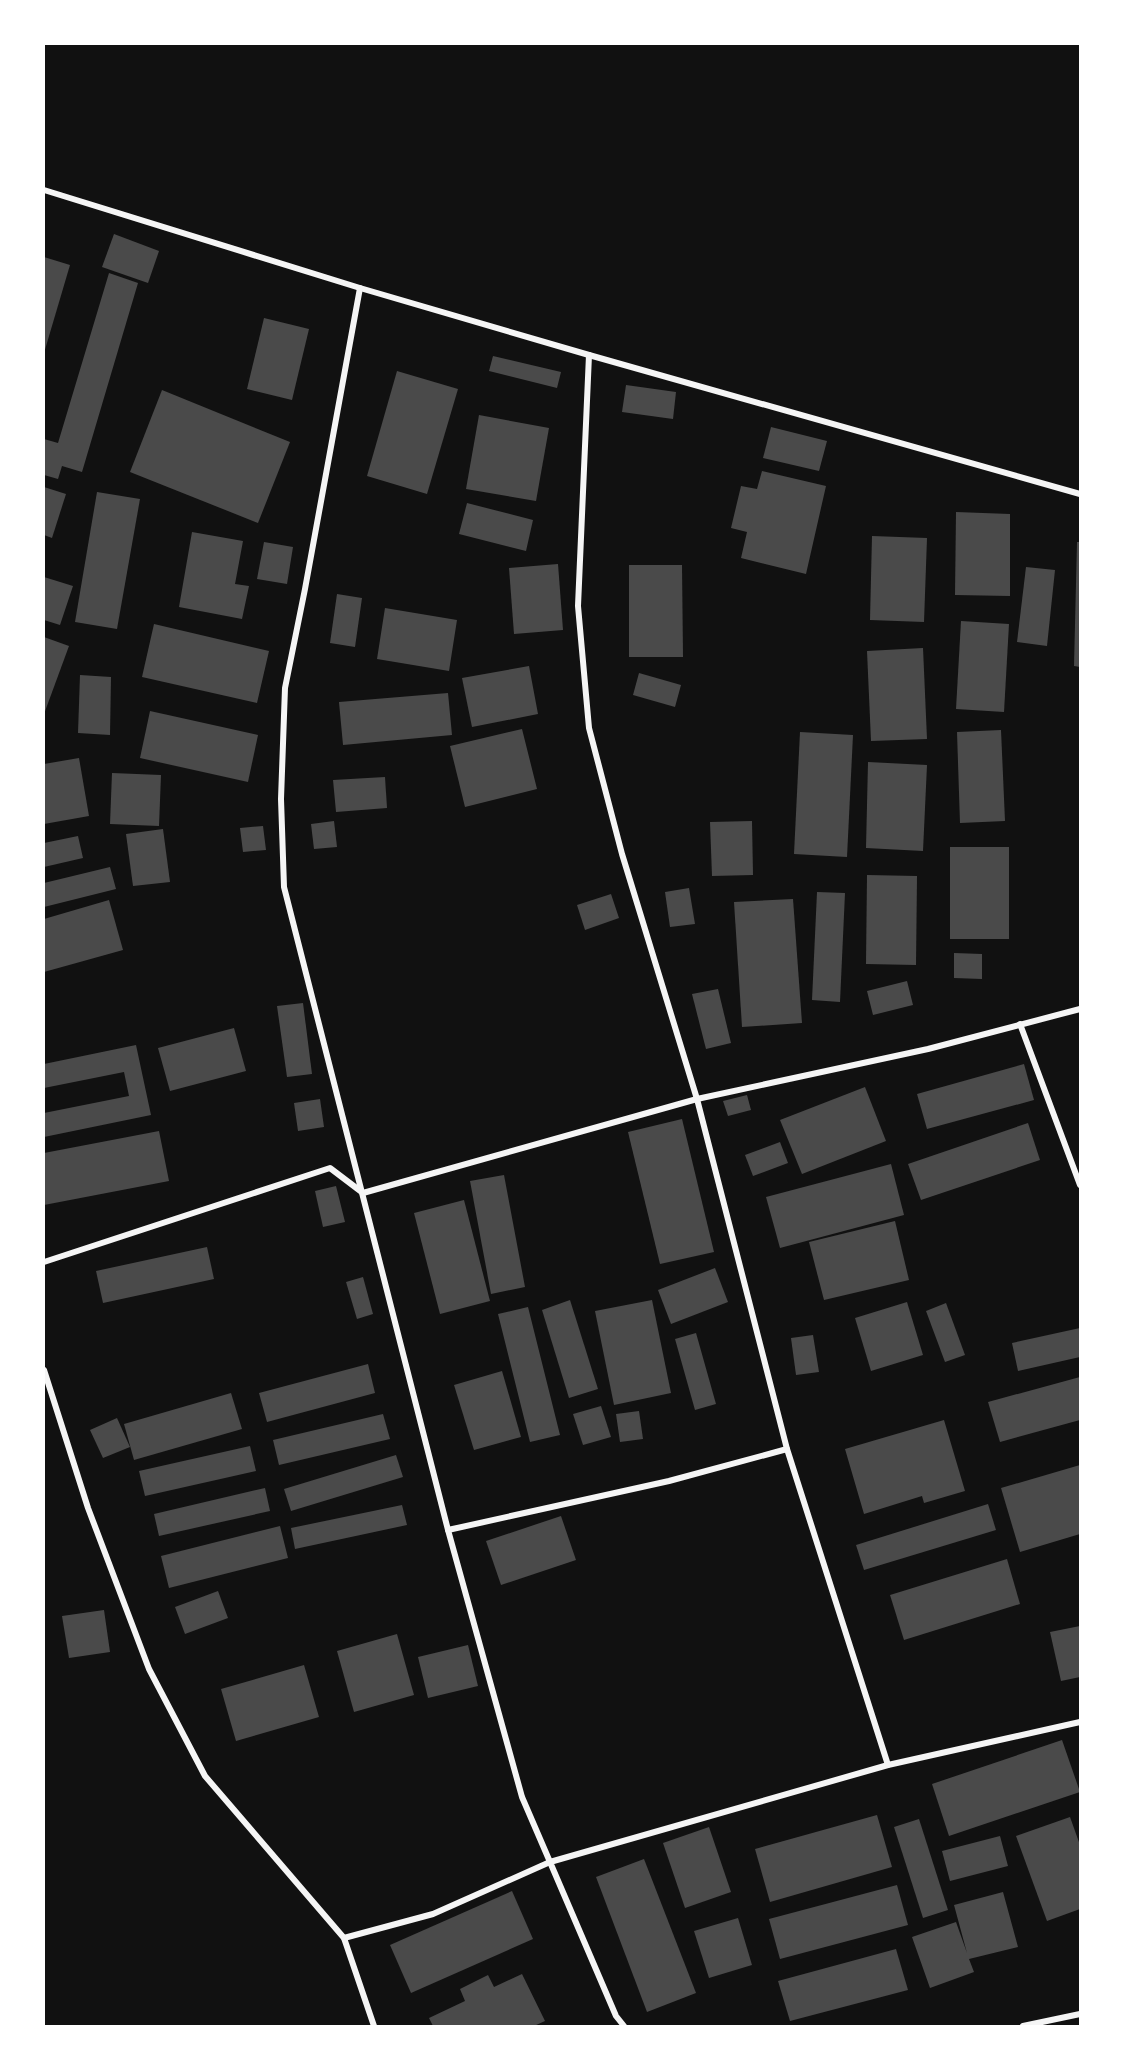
<svg xmlns="http://www.w3.org/2000/svg" width="1124" height="2070" viewBox="0 0 1124 2070" font-family="Lato,sans-serif">
<style>
.building{fill:#4a4a4a}
.lines{fill:none;stroke-linecap:round;stroke-linejoin:round}
.minor{stroke:#f5f5f5;stroke-width:6}
</style>
<rect width="100%" height="100%" fill="#111"/>
<g class="building">
<polygon points="114,234 159,251 148,283 102,267"/>
<polygon points="44,257 70,265 44,353"/>
<polygon points="109,273 138,283 82,472 62,466 58,479 44,475 44,439 58,443"/>
<polygon points="264,318 309,329 292,400 247,389"/>
<polygon points="493,356 561,372 557,388 489,371"/>
<polygon points="397,371 458,389 427,494 367,476"/>
<polygon points="626,385 676,392 673,419 622,412"/>
<polygon points="162,390 290,442 258,523 130,472"/>
<polygon points="479,415 549,428 536,501 466,489"/>
<polygon points="771,427 827,441 819,471 763,458"/>
<polygon points="762,471 826,486 806,574 741,558 747,532 731,528 741,486 757,489"/>
<polygon points="44,487 66,494 52,538 44,535"/>
<polygon points="97,492 140,499 117,629 75,622"/>
<polygon points="467,503 533,520 526,551 459,534"/>
<polygon points="956,512 1010,514 1010,596 955,595"/>
<polygon points="192,532 243,541 235,584 249,586 242,619 179,607"/>
<polygon points="872,536 927,538 924,622 870,620"/>
<polygon points="264,542 293,547 287,584 257,579"/>
<polygon points="1077,542 1080,542 1080,667 1074,666"/>
<polygon points="558,564 563,630 514,634 509,568"/>
<polygon points="629,565 682,565 683,657 629,657"/>
<polygon points="1026,567 1055,570 1047,646 1017,642"/>
<polygon points="44,577 73,586 60,625 44,620"/>
<polygon points="337,594 362,598 355,647 330,643"/>
<polygon points="385,608 457,620 449,671 377,659"/>
<polygon points="961,621 1009,624 1004,712 956,709"/>
<polygon points="154,624 269,651 257,703 142,677"/>
<polygon points="44,637 69,646 44,714"/>
<polygon points="923,648 927,739 871,741 867,651"/>
<polygon points="529,666 538,714 472,727 462,678"/>
<polygon points="639,673 681,685 675,707 633,695"/>
<polygon points="80,675 111,677 110,735 78,733"/>
<polygon points="448,693 452,735 343,745 339,702"/>
<polygon points="150,711 258,735 248,782 140,758"/>
<polygon points="522,729 537,789 465,807 450,746"/>
<polygon points="1001,730 1005,821 960,823 957,732"/>
<polygon points="800,732 853,735 847,857 794,854"/>
<polygon points="79,758 89,816 44,824 44,764"/>
<polygon points="868,762 927,765 923,851 866,848"/>
<polygon points="112,773 161,775 159,826 110,824"/>
<polygon points="385,777 387,808 336,812 333,780"/>
<polygon points="334,821 337,847 314,849 311,824"/>
<polygon points="752,821 753,875 712,876 710,822"/>
<polygon points="263,826 266,850 243,852 240,828"/>
<polygon points="163,829 170,882 133,886 126,834"/>
<polygon points="78,836 83,858 44,867 44,843"/>
<rect x="950" y="847" width="59" height="92"/>
<polygon points="110,867 116,889 44,907 44,883"/>
<polygon points="867,875 917,876 916,965 866,964"/>
<polygon points="689,888 695,924 670,927 665,892"/>
<polygon points="817,892 845,893 840,1002 812,1000"/>
<polygon points="611,894 619,918 585,930 577,905"/>
<polygon points="793,899 802,1023 742,1027 734,902"/>
<polygon points="109,900 123,950 44,972 44,919"/>
<polygon points="954,953 982,954 982,979 954,978"/>
<polygon points="907,981 913,1005 873,1015 867,991"/>
<polygon points="718,989 731,1043 706,1049 692,994"/>
<polygon points="303,1003 312,1074 287,1077 277,1006"/>
<polygon points="234,1028 246,1071 170,1091 158,1048"/>
<polygon points="136,1045 151,1115 44,1137 44,1113 129,1096 124,1072 44,1088 44,1064"/>
<polygon points="1024,1064 1034,1100 927,1129 917,1094"/>
<polygon points="865,1087 886,1141 802,1174 780,1120"/>
<polygon points="747,1095 751,1110 728,1116 723,1101"/>
<polygon points="320,1099 324,1127 298,1131 294,1103"/>
<polygon points="682,1119 714,1252 660,1264 628,1132"/>
<polygon points="1028,1123 1040,1160 921,1200 908,1164"/>
<polygon points="159,1131 169,1181 44,1205 44,1153"/>
<polygon points="780,1142 788,1163 753,1176 745,1155"/>
<polygon points="891,1164 904,1215 780,1248 766,1197"/>
<polygon points="504,1175 525,1287 491,1294 470,1181"/>
<polygon points="336,1186 345,1222 323,1227 315,1191"/>
<polygon points="464,1200 490,1301 440,1314 414,1213"/>
<polygon points="895,1221 909,1280 824,1300 809,1242"/>
<polygon points="207,1247 214,1279 103,1303 96,1271"/>
<polygon points="715,1268 728,1302 671,1324 658,1290"/>
<polygon points="363,1277 373,1314 357,1319 346,1282"/>
<polygon points="570,1300 598,1389 569,1398 542,1310"/>
<polygon points="652,1300 671,1393 614,1405 595,1311"/>
<polygon points="907,1302 923,1355 871,1371 855,1318"/>
<polygon points="946,1303 965,1355 945,1362 926,1311"/>
<polygon points="528,1307 560,1435 530,1442 498,1314"/>
<polygon points="1080,1328 1080,1357 1018,1371 1012,1343"/>
<polygon points="696,1333 716,1404 695,1410 675,1339"/>
<polygon points="813,1335 819,1372 796,1375 791,1338"/>
<polygon points="368,1364 375,1393 267,1422 259,1393"/>
<polygon points="502,1371 521,1437 474,1450 454,1385"/>
<polygon points="1080,1377 1080,1420 1000,1442 988,1402"/>
<polygon points="231,1393 242,1429 134,1460 124,1424"/>
<polygon points="601,1406 611,1437 583,1445 573,1414"/>
<polygon points="639,1411 643,1439 620,1442 616,1414"/>
<polygon points="383,1414 390,1439 279,1465 273,1440"/>
<polygon points="117,1418 130,1447 103,1458 90,1430"/>
<polygon points="944,1420 965,1491 924,1503 922,1496 864,1514 845,1449"/>
<polygon points="250,1446 256,1471 145,1496 139,1471"/>
<polygon points="396,1455 403,1477 291,1511 284,1489"/>
<polygon points="1080,1465 1080,1534 1020,1552 1001,1488"/>
<polygon points="265,1488 270,1511 159,1536 154,1514"/>
<polygon points="988,1504 996,1530 864,1570 856,1545"/>
<polygon points="402,1505 407,1525 295,1549 291,1528"/>
<polygon points="561,1516 576,1560 501,1585 486,1541"/>
<polygon points="280,1526 288,1558 169,1588 161,1556"/>
<polygon points="1007,1559 1020,1604 904,1640 890,1595"/>
<polygon points="218,1591 228,1618 185,1634 175,1607"/>
<polygon points="104,1610 110,1652 69,1658 62,1616"/>
<polygon points="1080,1626 1080,1677 1061,1681 1050,1632"/>
<polygon points="397,1634 414,1695 354,1712 337,1651"/>
<polygon points="468,1645 478,1686 428,1698 418,1657"/>
<polygon points="304,1665 319,1717 236,1741 221,1689"/>
<polygon points="1062,1740 1080,1792 949,1836 932,1784"/>
<polygon points="877,1815 892,1867 770,1902 755,1849"/>
<polygon points="1070,1817 1080,1845 1080,1909 1047,1921 1016,1836"/>
<polygon points="919,1819 948,1910 923,1918 894,1827"/>
<polygon points="709,1827 731,1892 685,1908 663,1843"/>
<polygon points="1000,1836 1008,1866 950,1881 942,1851"/>
<polygon points="644,1859 696,1993 647,2012 596,1877"/>
<polygon points="897,1885 908,1925 780,1959 769,1919"/>
<polygon points="512,1891 533,1939 411,1993 390,1945"/>
<polygon points="1003,1892 1018,1947 969,1959 974,1972 930,1988 912,1937 956,1922 967,1953 954,1905"/>
<polygon points="738,1918 752,1965 709,1978 694,1931"/>
<polygon points="896,1949 908,1990 790,2021 778,1981"/>
<polygon points="522,1974 545,2021 534,2026 433,2026 429,2018 465,2001 460,1989 488,1975 494,1987"/>
</g>
<g class="lines">
<g class="minor">
<polyline points="44,190 360,288 589,355 1080,494"/>
<polyline points="589,355 578,606 589,728 622,854 697,1099 787,1449 888,1765"/>
<polyline points="1020,1024 1080,1185"/>
<polyline points="44,1262 330,1168 363,1193 697,1099 928,1049 1080,1009"/>
<polyline points="44,1370 88,1508 149,1669 205,1776 344,1938 374,2026"/>
<polyline points="448,1530 669,1481 787,1449"/>
<polyline points="344,1938 433,1914 550,1862 522,1797 448,1530 284,887 281,799 285,688 305,589 360,288"/>
<polyline points="624,2026 616,2016 550,1862 888,1765 1080,1722"/>
<polyline points="1023,2026 1080,2014"/>
</g>
</g>
<rect width="1124" height="2070" fill="none" stroke="#ffffff" stroke-width="90"/>
</svg>
